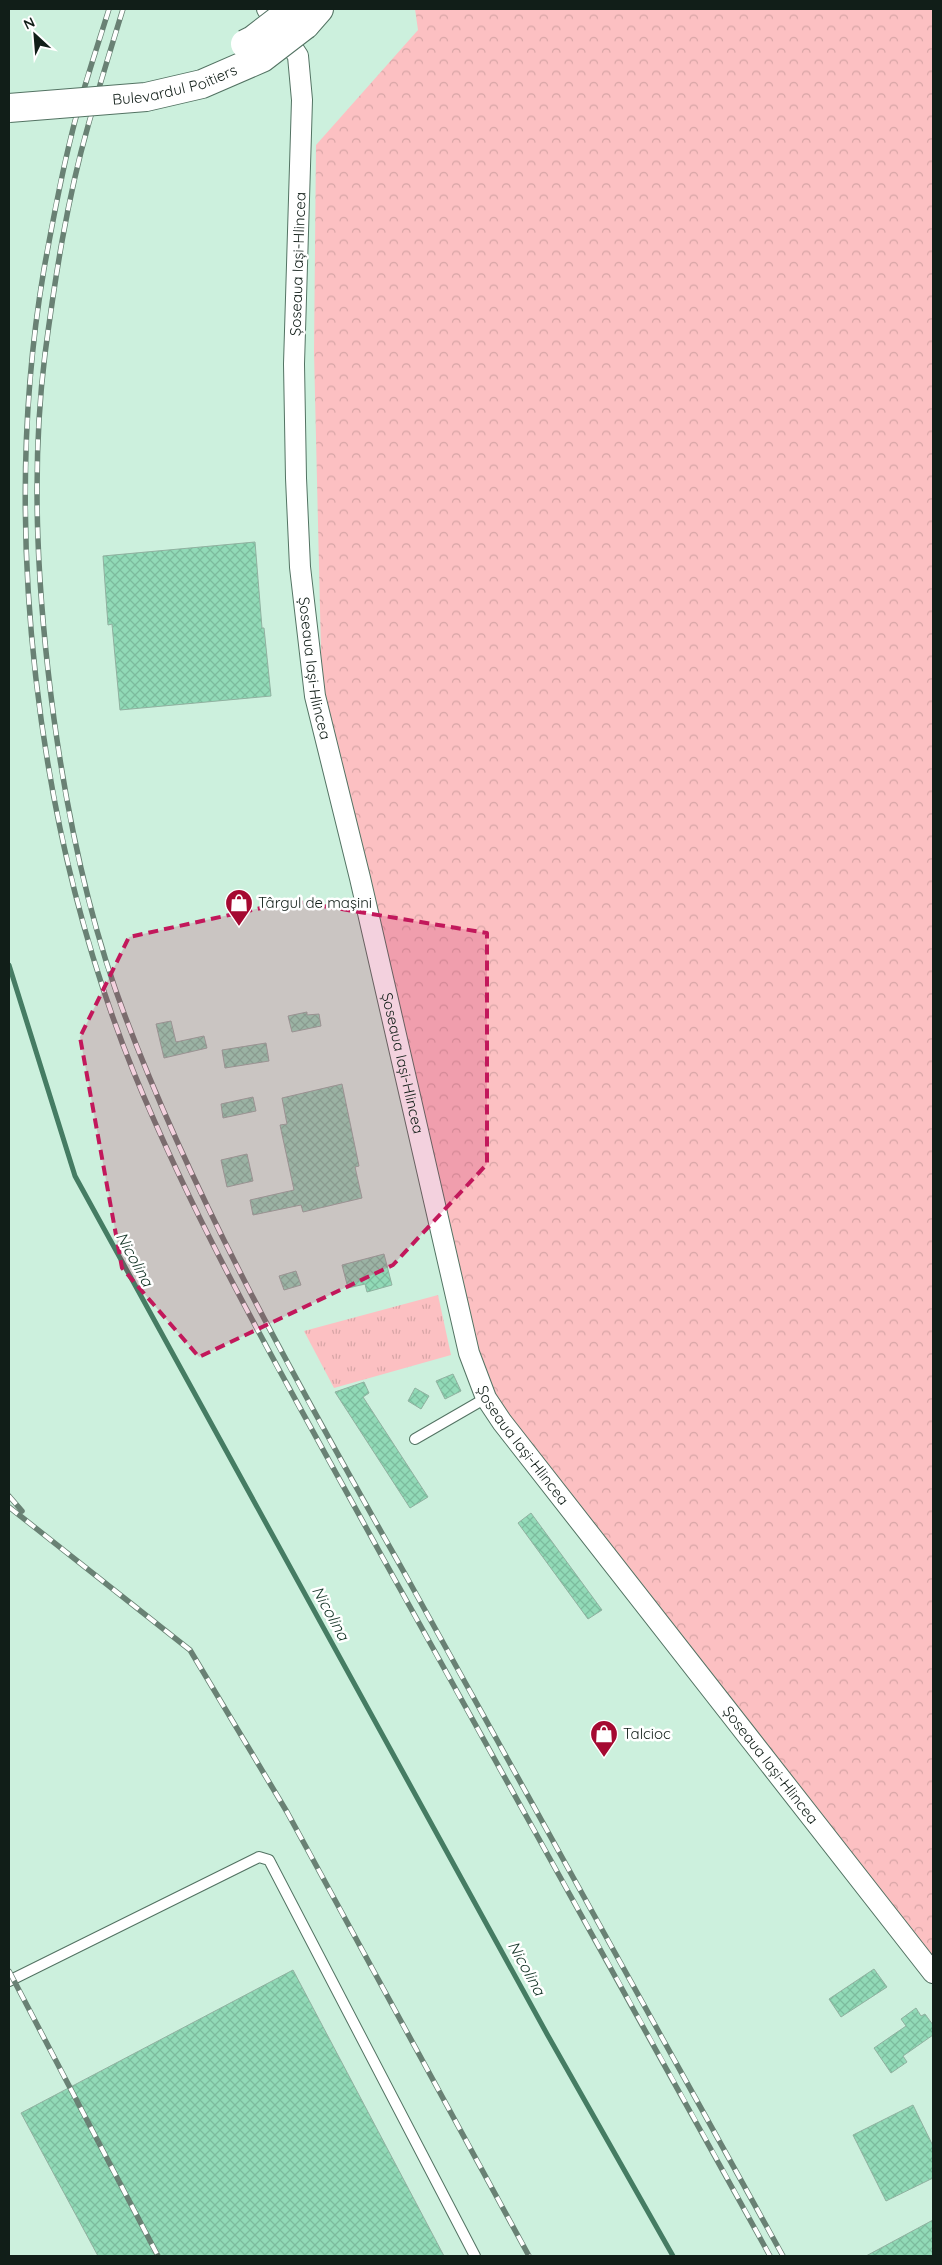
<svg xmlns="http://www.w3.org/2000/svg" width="942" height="2265" viewBox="0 0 942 2265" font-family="Quicksand,sans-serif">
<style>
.grass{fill:url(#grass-tufts)}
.forest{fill:url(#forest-crowns)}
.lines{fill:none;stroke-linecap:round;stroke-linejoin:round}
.stream{stroke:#457c63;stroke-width:5}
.building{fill:url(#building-cross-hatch);stroke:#90b1a0}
.service-casing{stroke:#537363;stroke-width:12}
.minor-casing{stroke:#537363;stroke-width:22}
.secondary-casing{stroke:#537363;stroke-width:30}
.service{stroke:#fff;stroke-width:10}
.minor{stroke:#fff;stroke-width:20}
.secondary{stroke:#fff;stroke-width:28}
.rail-casing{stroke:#698174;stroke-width:5.5}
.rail{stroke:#fff;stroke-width:4;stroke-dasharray:11;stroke-linecap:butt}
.secondary-bridge-casing{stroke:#537363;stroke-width:30;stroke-linecap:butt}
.secondary-bridge{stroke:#fff;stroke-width:28}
.marked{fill:#c2185b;fill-opacity:0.2;stroke:#c2185b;stroke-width:4;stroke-dasharray:10 6;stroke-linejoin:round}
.labels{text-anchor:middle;stroke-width:5;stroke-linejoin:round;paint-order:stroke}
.street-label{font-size:15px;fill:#111e18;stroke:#fff}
.poi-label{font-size:15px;fill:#111e18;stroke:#fff;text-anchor:start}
.water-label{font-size:16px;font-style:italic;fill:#113224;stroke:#fff}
</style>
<defs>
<pattern id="grass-tufts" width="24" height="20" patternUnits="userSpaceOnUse" patternTransform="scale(1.25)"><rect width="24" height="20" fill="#fcc0c2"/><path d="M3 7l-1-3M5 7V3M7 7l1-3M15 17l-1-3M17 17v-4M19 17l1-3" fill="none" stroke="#d7a5a6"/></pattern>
<pattern id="forest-crowns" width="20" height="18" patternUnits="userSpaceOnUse" patternTransform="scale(1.25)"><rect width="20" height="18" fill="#fcc0c2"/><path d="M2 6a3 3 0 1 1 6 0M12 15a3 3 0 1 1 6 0" fill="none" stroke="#d7a5a6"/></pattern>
<pattern id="building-cross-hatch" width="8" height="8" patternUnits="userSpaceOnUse" patternTransform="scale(1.25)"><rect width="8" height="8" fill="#91dab7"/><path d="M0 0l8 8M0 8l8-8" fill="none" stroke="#7cbb9d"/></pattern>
</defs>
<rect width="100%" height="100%" fill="#ccf0dd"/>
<polygon class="grass" points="438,1295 451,1355 334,1388 304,1331"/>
<polygon class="forest" points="415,9 933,9 933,1959 483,1390 322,695 314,352 316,145 418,30"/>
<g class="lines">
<polyline class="stream" points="9,965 75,1176 547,2034 673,2256"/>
</g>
<g class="building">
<polygon points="255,542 262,628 264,628 271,696 120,710 112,624 108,625 103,556"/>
<polygon points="307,1012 307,1015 319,1014 321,1026 292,1032 288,1016"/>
<polygon points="171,1021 176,1042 204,1036 207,1048 164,1058 156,1024"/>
<polygon points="266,1043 269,1061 225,1068 222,1050"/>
<polygon points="342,1084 359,1166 355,1167 362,1198 303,1212 301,1205 253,1215 250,1200 294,1190 280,1125 287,1124 282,1098"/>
<polygon points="253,1097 256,1111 223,1118 221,1104"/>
<polygon points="247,1154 253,1181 227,1187 221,1160"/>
<polygon points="384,1254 392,1285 367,1292 365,1284 348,1288 342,1265"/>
<polygon points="296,1271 301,1285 284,1290 279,1276"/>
<polygon points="453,1374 461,1391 445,1399 436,1381"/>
<polygon points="364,1382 369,1393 363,1397 428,1497 410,1508 335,1392"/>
<polygon points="415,1388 429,1396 421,1409 408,1401"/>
<polygon points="531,1513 602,1610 588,1619 518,1523"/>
<polygon points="874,1969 887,1987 841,2017 829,1999"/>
<polygon points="293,1970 444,2256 98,2256 21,2113"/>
<polygon points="916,2008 921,2016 925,2014 933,2025 933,2035 903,2056 907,2062 891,2073 874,2048 906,2026 901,2019"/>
<polygon points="913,2105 933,2146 933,2178 886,2201 853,2135"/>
<polygon points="933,2220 933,2256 866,2256"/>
</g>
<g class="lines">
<defs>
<g id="service">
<polyline points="415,1439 486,1398"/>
<polyline points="9,1981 259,1857 269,1860 475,2256"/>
</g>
<g id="minor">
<path id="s1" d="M267,9L298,56L302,100L294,364L296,478L300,567L315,696L360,878L469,1353L486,1398L502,1422L933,1973"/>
</g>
<polyline id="secondary" points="305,25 319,9"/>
</defs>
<use href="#service" class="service-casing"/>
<use href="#minor" class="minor-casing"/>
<use href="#secondary" class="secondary-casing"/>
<use href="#service" class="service"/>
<use href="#minor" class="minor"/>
<use href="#secondary" class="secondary"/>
<defs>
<g id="rail">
<path d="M109,9C96,51 81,94 71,137C60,181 52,225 44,269C0,527 36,831 134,1073C202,1239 293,1394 379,1551C509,1786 641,2021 770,2256"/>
<path d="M123,9C111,48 99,87 88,126C67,200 55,278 45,354C30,475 38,599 54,719C68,820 89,921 125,1016C200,1214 306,1398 410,1583C534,1807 659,2032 783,2256"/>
<polyline points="9,1496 22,1511"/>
<polyline points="9,1507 190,1650 287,1812 529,2256"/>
<polyline points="9,1971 158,2256"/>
</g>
</defs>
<use href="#rail" class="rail-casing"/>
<use href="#rail" class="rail"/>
<defs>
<g id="secondary-bridge">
<polyline points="245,44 253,40 292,10"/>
<path id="s2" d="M9,108L146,97L202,84L262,58L305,25"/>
</g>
</defs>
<use href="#secondary-bridge" class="secondary-bridge-casing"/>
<use href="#secondary-bridge" class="secondary-bridge"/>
</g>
<path class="marked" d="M293,901L487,933V1164L393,1265L199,1357L122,1268L80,1037L129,937Z"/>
<defs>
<symbol id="shop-pin" viewBox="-11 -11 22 30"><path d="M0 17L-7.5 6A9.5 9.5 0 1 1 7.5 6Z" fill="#a50931" stroke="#fff"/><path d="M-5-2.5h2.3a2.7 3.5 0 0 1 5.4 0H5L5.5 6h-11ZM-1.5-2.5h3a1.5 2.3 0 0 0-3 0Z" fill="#fff"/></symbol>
</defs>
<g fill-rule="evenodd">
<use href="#shop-pin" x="223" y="887" width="32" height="43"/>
<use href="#shop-pin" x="588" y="1718" width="32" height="43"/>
</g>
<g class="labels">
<g class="street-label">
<text dy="5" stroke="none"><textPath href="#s2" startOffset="168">Bulevardul Poitiers</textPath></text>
<text transform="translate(298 264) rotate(-88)" y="5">Șoseaua Iași-Hlincea</text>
<text dy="5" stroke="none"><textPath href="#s1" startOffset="670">Șoseaua Iași-Hlincea</textPath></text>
<text dy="5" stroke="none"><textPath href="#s1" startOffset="1075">Șoseaua Iași-Hlincea</textPath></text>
<text dy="5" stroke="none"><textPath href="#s1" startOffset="1480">Șoseaua Iași-Hlincea</textPath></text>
<text dy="5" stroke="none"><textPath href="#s1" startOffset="1885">Șoseaua Iași-Hlincea</textPath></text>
</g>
<g class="poi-label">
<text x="258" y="908">Târgul de mașini</text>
<text x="623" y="1739">Talcioc</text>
</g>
<g class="water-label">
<text transform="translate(135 1259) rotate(61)" y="6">Nicolina</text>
<text transform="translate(331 1613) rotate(61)" y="6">Nicolina</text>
<text transform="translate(527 1968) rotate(61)" y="6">Nicolina</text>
</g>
</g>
<rect width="942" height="2265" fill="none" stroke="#111e18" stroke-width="20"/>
<g transform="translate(35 35) rotate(334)" stroke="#ffffff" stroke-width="4" paint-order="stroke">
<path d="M0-4L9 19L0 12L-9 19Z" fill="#111e18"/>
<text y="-8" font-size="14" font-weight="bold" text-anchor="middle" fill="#111e18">N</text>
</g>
</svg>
